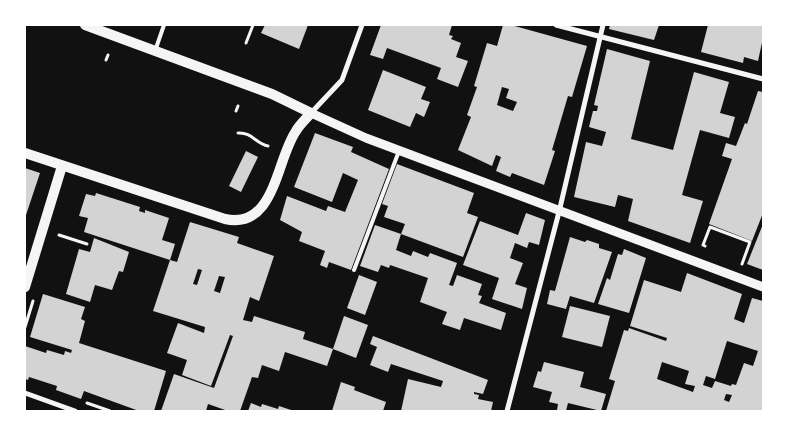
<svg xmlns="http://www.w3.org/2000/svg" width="788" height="436" viewBox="0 0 788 436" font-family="Helvetica,sans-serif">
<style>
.building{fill:#d3d3d3;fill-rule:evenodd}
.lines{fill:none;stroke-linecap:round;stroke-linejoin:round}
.path{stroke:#f5f5f5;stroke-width:3}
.service{stroke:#f5f5f5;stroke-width:4}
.minor{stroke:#f5f5f5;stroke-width:5}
.tertiary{stroke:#f5f5f5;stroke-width:9}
.secondary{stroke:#f5f5f5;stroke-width:10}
</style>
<rect width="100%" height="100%" fill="#111"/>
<g class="building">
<polygon points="265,25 308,25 299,49 261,33"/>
<polygon points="381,25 452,25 449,35 453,36 451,39 461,43 456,57 468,61 458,87 437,79 441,68 387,48 383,59 370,55"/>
<path d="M503,25H511L587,46L572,97L568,96L552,150L555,151L544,185L512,173L510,177L496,171L501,157L496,155L492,166L458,150L471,117L467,115L477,87L474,86L487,43L497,46ZM502,87L509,89L506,98L517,102L513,111L497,105Z"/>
<polygon points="610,25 659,25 654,40 609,29"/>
<polygon points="708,25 763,25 763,38 758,61 744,57 743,63 701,52"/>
<polygon points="607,49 650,61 631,139 673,150 694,72 729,82 720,113 735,117 729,138 700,130 682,195 703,201 690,243 628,221 633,199 618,195 615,207 574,197 586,142 602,146 606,132 589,127 593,111 597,111 598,106 594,105"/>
<polygon points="383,70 426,87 421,99 430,102 424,117 416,113 410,127 368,110"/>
<polygon points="758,91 763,92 763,213 752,241 709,224 732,159 722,156 726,143 736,146 745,123 747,124"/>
<polygon points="315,133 353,147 351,152 389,169 351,270 329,262 327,268 320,265 325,251 299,241 302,232 280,220 287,196 326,211 328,206 345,212 358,180 343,173 332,202 294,187"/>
<polygon points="246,151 258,157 241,192 229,186"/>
<polygon points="397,164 474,193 467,213 478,217 463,257 401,234 405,224 384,217 388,206 382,204"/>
<polygon points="25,168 40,173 25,218"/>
<polygon points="96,193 140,207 139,211 145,213 145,210 169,218 162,240 175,244 170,260 84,232 88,218 79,216 86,194 95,196"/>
<polygon points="526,213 545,220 539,245 529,242 527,248 515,243 510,258 523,263 515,284 527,288 522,309 492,299 499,278 463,265 480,221 518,235"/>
<path d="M190,222L239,237L237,243L274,256L259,301L250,297L243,320L252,322L254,316L305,332L303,339L333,349L327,366L285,352L279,371L262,365L258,378L252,377L240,411H228L208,404L206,411H161L174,374L214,388L233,336L230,335L211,386L182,375L187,360L167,353L178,323L204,333L205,327L153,311L170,260L177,262ZM198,269L202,270L197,285L193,284ZM219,276L225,277L220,293L214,291Z"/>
<polygon points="763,224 763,270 747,264"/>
<polygon points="375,225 401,234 396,250 411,256 413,251 428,257 430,253 457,263 449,285 453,286 457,275 482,284 478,295 482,296 479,303 506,313 501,330 464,318 460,330 442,324 447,312 420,302 428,278 390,265 389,268 381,265 378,272 360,266"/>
<polygon points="570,237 585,242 587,240 599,244 599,248 612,252 594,303 570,296 566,309 547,304 550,290 555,291"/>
<polygon points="94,238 129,252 123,272 119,271 112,290 95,285 90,302 66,294 79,249 90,252"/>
<polygon points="624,249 646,258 629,313 598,304 607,278 610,280 618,254 622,255"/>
<path d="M687,273L742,294L734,319L744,323L752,298L763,301L762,411H606L615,381L609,379L624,330L628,331L629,328L666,341L667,338L630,326L644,280L681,292ZM727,341L758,351L753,366L744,363L736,385L732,384L731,386L715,381L712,388L703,385L706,376L715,379ZM662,362L689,371L685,384L695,386L693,392L657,379ZM726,394L732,395L729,402L724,400Z"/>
<polygon points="359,275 377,282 365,315 347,308"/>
<polygon points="43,294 85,307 81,319 85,321 79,343 166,371 154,411 139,411 84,391 81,399 56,390 57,386 29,377 28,380 25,379 25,346 46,353 47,350 64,355 65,351 71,353 72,350 30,337"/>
<polygon points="570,306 610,316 602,347 562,337"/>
<polygon points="344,316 368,325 356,358 333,349"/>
<polygon points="373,336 488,380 483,394 474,392 474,394 479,395 478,399 493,402 491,411 401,411 408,379 441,387 443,381 391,364 388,372 370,365 377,347 370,344"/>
<polygon points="544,362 584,372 580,387 606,394 601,411 568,403 566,411 557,410 558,404 549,402 552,392 533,387 538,371 541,372"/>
<polygon points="341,382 355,387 354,390 386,402 383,411 332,411"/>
<polygon points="251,403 261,407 262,404 278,409 279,406 294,411 248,411"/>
</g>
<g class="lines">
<g class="path">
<polyline points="246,43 253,25"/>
<polyline points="106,60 108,55"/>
<polyline points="236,111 238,106"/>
<path d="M238,133C252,132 256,144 268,146"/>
<polyline points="59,235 87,244"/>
<polyline points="705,246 703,245 710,227 750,242 742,264"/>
<polyline points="25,327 33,301"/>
<polyline points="87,403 110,411"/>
</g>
<g class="service">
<polyline points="155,51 164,25"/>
<polyline points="354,270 399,151"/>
</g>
<g class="minor">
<polyline points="556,25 763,79"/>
<polyline points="311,113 342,80 362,25"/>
<polyline points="25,393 75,411"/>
<polyline points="507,411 559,212 603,25"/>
</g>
<polyline class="tertiary" points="311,113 366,138 763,287"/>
<g class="secondary">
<path d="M25,153L225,219C275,230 276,160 296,131C300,124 306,119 311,113L272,94L85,25"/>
<polyline points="25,287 62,166"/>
</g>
</g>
<rect width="788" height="436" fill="none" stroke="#ffffff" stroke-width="52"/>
</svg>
